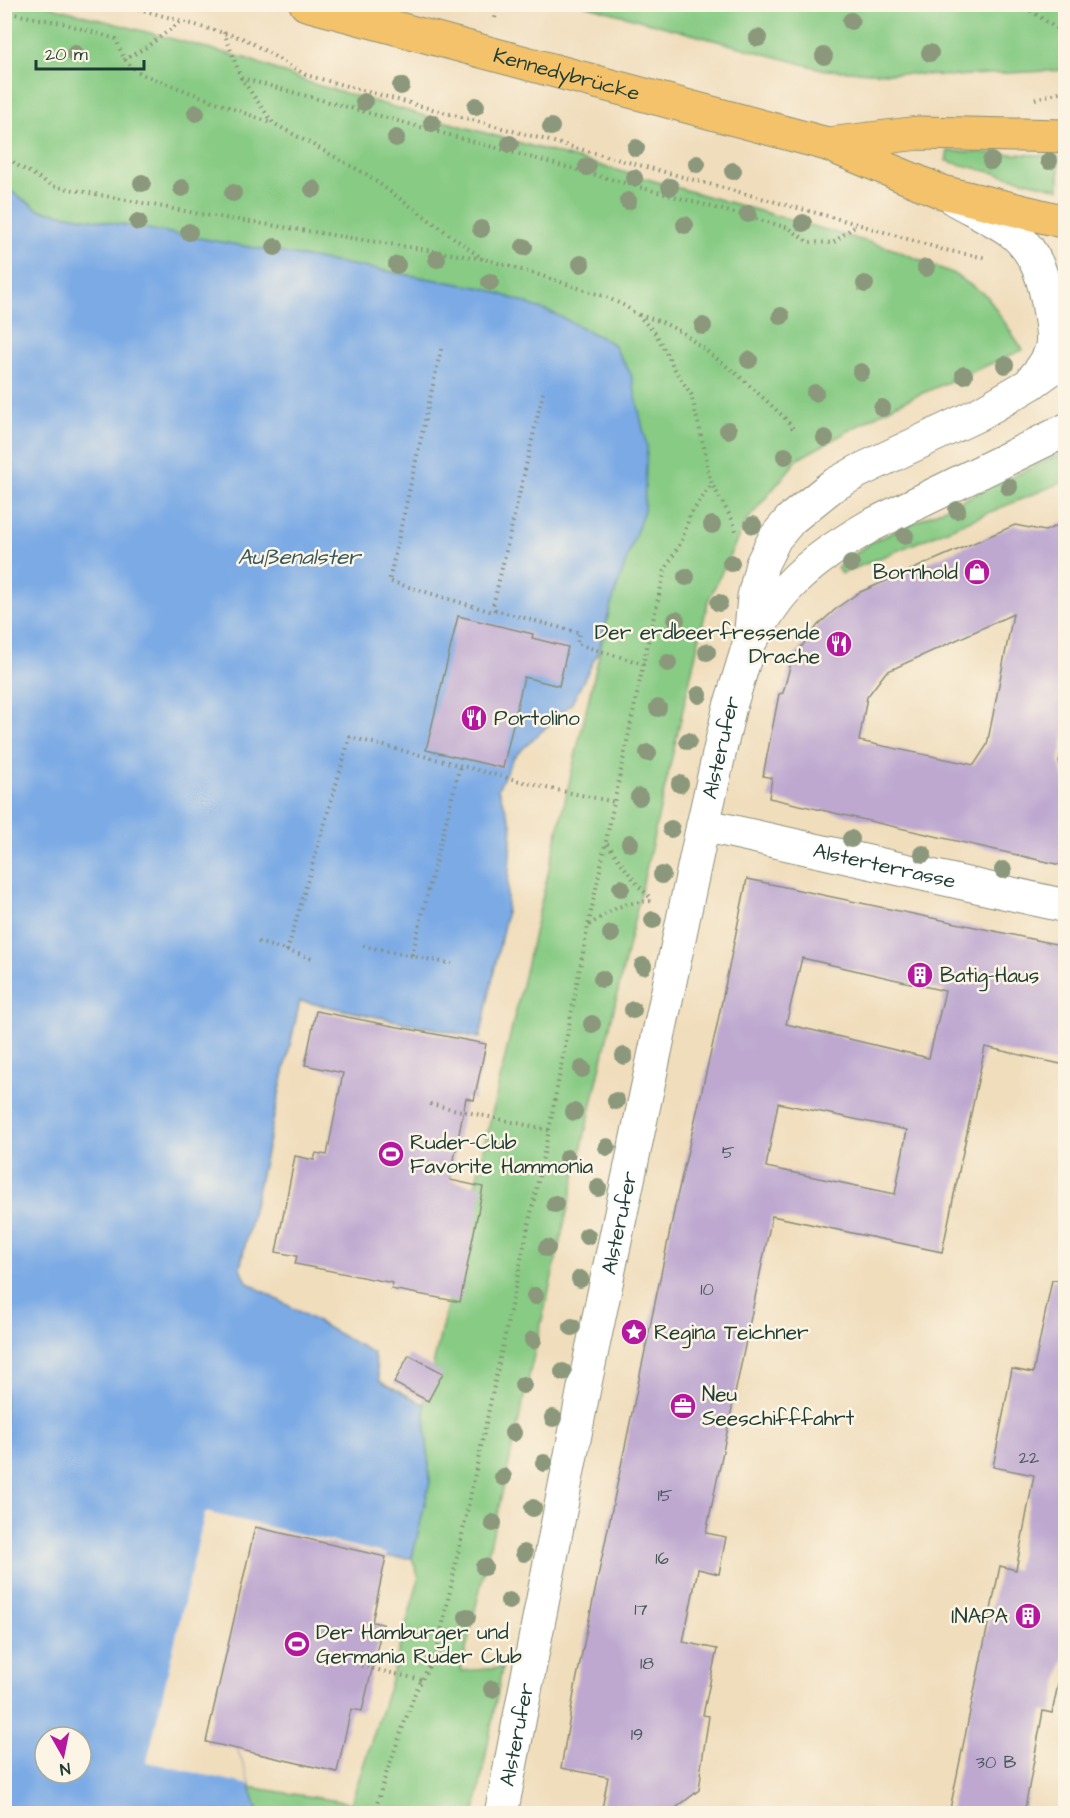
<svg xmlns="http://www.w3.org/2000/svg" width="1070" height="1818" viewBox="0 0 1070 1818" font-family="'Architects Daughter',sans-serif">
<style>
.green{fill:#87cb84;stroke:#53845c;stroke-width:1.5}
.water{fill:#7baae5;stroke:#4d748c;stroke-width:1.5;fill-rule:evenodd}
.pier{fill:#f0ddbc}
.building{fill:#bea8d0;fill-rule:evenodd}
.lines{fill:none;stroke-linecap:round;stroke-linejoin:round}
.minor-casing{stroke:#888d78;stroke-width:35}
.primary-casing{stroke:#888d78;stroke-width:35}
.path{stroke:#888d78;stroke-width:4;stroke-dasharray:1.5 4.5;stroke-linecap:butt}
.minor{stroke:#fff;stroke-width:33}
.primary{stroke:#f3c26a;stroke-width:33}
.tree{fill:#8b987c}
.labels{text-anchor:middle;stroke-width:5;stroke-linejoin:round;paint-order:stroke}
.number-label{font-size:18px;fill:#47585b}
.street-label{font-size:21px;fill:#1f3d34;stroke:#fcf5e5}
.poi-label{font-size:21px;fill:#1f3d34;stroke:#fcf5e5;text-anchor:start}
.water-label{font-size:22px;font-style:italic;fill:#365860;stroke:#fcf5e5}
</style>
<rect width="100%" height="100%" fill="#fcf5e5"/>
<filter id="ink" filterUnits="userSpaceOnUse"><feTurbulence type="fractalNoise" baseFrequency=".0167" numOctaves="2"/><feDisplacementMap in="SourceGraphic" scale="12" xChannelSelector="R" yChannelSelector="G"/><feConvolveMatrix kernelMatrix="1 2 1 2 8 2 1 2 1" color-interpolation-filters="sRGB"/></filter>
<filter id="wash" filterUnits="userSpaceOnUse"><feTurbulence type="fractalNoise" baseFrequency=".008" numOctaves="4" result="noise"/><feDisplacementMap in="SourceGraphic" scale="24" xChannelSelector="R" yChannelSelector="G"/><feGaussianBlur stdDeviation="1.35" result="paint"/><feColorMatrix in="noise" values="0 0 0 0 0 0 0 0 0 0 0 0 0 0 0 0 0 1.4 0 .05"/><feComposite in="paint" operator="in"/></filter>
<g filter="url(#wash)">
<rect width="100%" height="100%" fill="#f0ddbc"/>
<g class="green">
<polygon points="4,5 45,5 248,59 313,84 893,249 952,273 987,296 1023,350 895,405 798,459 745,523 708,601 461,1671 502,1668 475,1813 256,1813 248,1787 351,1803 388,1690 419,1578 412,1558 430,1482 424,1404 610,608 487,289 39,210 5,187"/>
<polygon points="584,5 1065,5 1065,70 954,76 825,70"/>
<polygon points="948,151 1059,156 1059,189 946,161"/>
<polygon points="1065,452 1065,481 841,574 837,568 870,543"/>
</g>
<path class="water" d="M4,187L39,210L487,289L555,314L612,343L631,374L647,447L644,510L610,608L598,652L572,703L513,758L498,789L512,825L506,915L480,1038L300,1001L240,1268L248,1283L373,1353L380,1381L424,1404L430,1482L412,1558L386,1557L255,1528L206,1742L237,1749L250,1785L258,1813H5ZM45,1737H81V1773H45Z"/>
<polygon class="pier" points="205,1512 387,1554 386,1557 255,1528 206,1742 237,1749 250,1785 147,1762"/>
<g id="blocks">
<g class="building">
<path d="M1065,522V732L1059,762L1065,781V866L769,798L772,778L763,776L779,694L783,693L792,659L818,625L838,607L858,593L1015,525L1045,531ZM1013,614L987,745L974,765L859,741L867,697L886,672Z"/>
<polygon points="458,616 533,634 532,638 568,647 559,686 524,677 503,768 426,750"/>
<path d="M747,879L1065,946V1065L985,1047L942,1252L772,1216L706,1533L726,1537L719,1574L698,1569L683,1642L717,1649L703,1715L709,1716L700,1774L701,1775L699,1790L668,1814H601L608,1777L561,1768L576,1682L677,1197L716,1030ZM802,958L945,991L929,1058L786,1024ZM778,1103L907,1130L895,1194L766,1167Z"/>
<polygon points="316,1011 486,1044 474,1100 466,1098 450,1180 483,1187 460,1302 391,1289 393,1283 295,1264 297,1256 276,1252 295,1156 314,1160 316,1153 327,1155 343,1073 305,1065"/>
<polygon points="1052,1280 1065,1281 1065,1651 1052,1713 1043,1711 1024,1814 949,1814 1000,1566 1016,1570 1034,1475 993,1467 1012,1369 1033,1373"/>
<polygon points="409,1355 443,1373 428,1401 394,1383"/>
<polygon points="255,1527 386,1557 372,1622 383,1624 362,1711 351,1709 337,1772 206,1742"/>
</g>
</g>
</g>
<g filter="url(#ink)">
<use href="#blocks" fill-opacity="0" stroke="#888d78" stroke-width="1.5"/>
<g class="lines">
<defs>
<g id="minor">
<path d="M956,200C972,209 998,221 1012,232C1038,253 1045,282 1050,314C1051,324 1054,336 1052,346C1050,358 1042,369 1034,378"/>
<path d="M753,637C763,620 774,601 788,587C811,562 841,543 870,526L1066,430"/>
<path id="s1" d="M703,825L1066,906"/>
<path id="s2" d="M501,1814L584,1388L703,825L729,710L750,641L754,597L762,564L775,538L791,519L832,486L859,471L977,415L1030,384L1066,358"/>
</g>
<g id="primary">
<path id="s3" d="M306,4L827,144L942,192L1066,222"/>
<polyline points="828,144 919,133 1066,136"/>
</g>
</defs>
<use href="#minor" class="minor-casing"/>
<use href="#primary" class="primary-casing"/>
<g class="path">
<polyline points="121,4 245,39 306,75 857,224 945,250 987,258"/>
<polyline points="1021,4 1066,35"/>
<path d="M4,12L62,23L116,39C123,58 126,65 144,75L271,123"/>
<polyline points="495,18 499,4"/>
<polyline points="224,32 241,78 273,123 366,174 483,259"/>
<polyline points="124,60 145,48 182,21"/>
<polyline points="241,78 789,228 808,242 833,243 857,224"/>
<polyline points="1035,99 1066,90"/>
<polyline points="4,154 17,165 53,186 200,214 484,259 536,274 606,297 625,306 638,315 656,334 678,375 691,394 706,455 708,472 712,484 733,521 737,534"/>
<polyline points="639,315 662,322 683,333 738,375 784,417 795,431"/>
<polyline points="441,349 389,581 489,611 495,610 580,633 577,644 644,664"/>
<polyline points="495,610 493,606 543,393"/>
<path d="M607,844C622,862 633,883 651,898"/>
<path d="M589,925C615,908 621,902 653,901"/>
<polyline points="258,942 315,959"/>
<polyline points="363,946 452,964"/>
<polyline points="287,951 350,737 547,788 615,802"/>
<polyline points="412,955 460,766"/>
<polyline points="430,1104 549,1130"/>
<polyline points="361,1666 422,1680"/>
<polyline points="374,1814 384,1780 415,1693 437,1651 549,1130 588,926 650,633 665,570 682,540 690,515 712,484"/>
</g>
<use href="#minor" class="minor"/>
<use href="#primary" class="primary"/>
</g>
<g class="tree">
<circle cx="851" cy="21" r="9"/>
<circle cx="758" cy="38" r="9"/>
<circle cx="930" cy="53" r="9"/>
<circle cx="75" cy="54" r="9"/>
<circle cx="824" cy="56" r="9"/>
<circle cx="401" cy="86" r="9"/>
<circle cx="364" cy="102" r="9"/>
<circle cx="476" cy="106" r="9"/>
<circle cx="196" cy="113" r="9"/>
<circle cx="432" cy="123" r="9"/>
<circle cx="551" cy="127" r="9"/>
<circle cx="396" cy="138" r="9"/>
<circle cx="510" cy="144" r="9"/>
<circle cx="636" cy="148" r="9"/>
<circle cx="991" cy="161" r="9"/>
<circle cx="1049" cy="161" r="9"/>
<circle cx="697" cy="164" r="9"/>
<circle cx="587" cy="167" r="9"/>
<circle cx="733" cy="171" r="9"/>
<circle cx="634" cy="178" r="9"/>
<circle cx="142" cy="183" r="9"/>
<circle cx="670" cy="187" r="9"/>
<circle cx="182" cy="188" r="9"/>
<circle cx="313" cy="189" r="9"/>
<circle cx="233" cy="193" r="9"/>
<circle cx="628" cy="201" r="9"/>
<circle cx="748" cy="214" r="9"/>
<circle cx="138" cy="222" r="9"/>
<circle cx="803" cy="223" r="9"/>
<circle cx="685" cy="225" r="9"/>
<circle cx="481" cy="229" r="9"/>
<circle cx="189" cy="232" r="9"/>
<circle cx="275" cy="247" r="9"/>
<circle cx="524" cy="247" r="9"/>
<circle cx="437" cy="259" r="9"/>
<circle cx="581" cy="264" r="9"/>
<circle cx="397" cy="265" r="9"/>
<circle cx="926" cy="268" r="9"/>
<circle cx="490" cy="282" r="9"/>
<circle cx="865" cy="284" r="9"/>
<circle cx="781" cy="316" r="9"/>
<circle cx="703" cy="326" r="9"/>
<circle cx="749" cy="360" r="9"/>
<circle cx="1005" cy="365" r="9"/>
<circle cx="861" cy="372" r="9"/>
<circle cx="964" cy="375" r="9"/>
<circle cx="815" cy="393" r="9"/>
<circle cx="882" cy="408" r="9"/>
<circle cx="728" cy="430" r="9"/>
<circle cx="825" cy="438" r="9"/>
<circle cx="785" cy="456" r="9"/>
<circle cx="1009" cy="487" r="9"/>
<circle cx="957" cy="510" r="9"/>
<circle cx="712" cy="525" r="9"/>
<circle cx="753" cy="525" r="9"/>
<circle cx="905" cy="536" r="9"/>
<circle cx="731" cy="563" r="9"/>
<circle cx="851" cy="564" r="9"/>
<circle cx="686" cy="577" r="9"/>
<circle cx="719" cy="603" r="9"/>
<circle cx="676" cy="620" r="9"/>
<circle cx="707" cy="652" r="9"/>
<circle cx="668" cy="663" r="9"/>
<circle cx="699" cy="695" r="9"/>
<circle cx="658" cy="708" r="9"/>
<circle cx="688" cy="741" r="9"/>
<circle cx="648" cy="753" r="9"/>
<circle cx="680" cy="784" r="9"/>
<circle cx="639" cy="797" r="9"/>
<circle cx="671" cy="829" r="9"/>
<circle cx="851" cy="839" r="9"/>
<circle cx="630" cy="843" r="9"/>
<circle cx="923" cy="854" r="9"/>
<circle cx="1003" cy="870" r="9"/>
<circle cx="662" cy="875" r="9"/>
<circle cx="621" cy="888" r="9"/>
<circle cx="653" cy="920" r="9"/>
<circle cx="611" cy="934" r="9"/>
<circle cx="643" cy="966" r="9"/>
<circle cx="602" cy="979" r="9"/>
<circle cx="633" cy="1010" r="9"/>
<circle cx="592" cy="1024" r="9"/>
<circle cx="624" cy="1056" r="9"/>
<circle cx="582" cy="1069" r="9"/>
<circle cx="616" cy="1101" r="9"/>
<circle cx="574" cy="1112" r="9"/>
<circle cx="607" cy="1147" r="9"/>
<circle cx="567" cy="1158" r="9"/>
<circle cx="598" cy="1188" r="9"/>
<circle cx="555" cy="1204" r="9"/>
<circle cx="587" cy="1236" r="9"/>
<circle cx="547" cy="1248" r="9"/>
<circle cx="580" cy="1279" r="9"/>
<circle cx="535" cy="1296" r="9"/>
<circle cx="572" cy="1327" r="9"/>
<circle cx="533" cy="1340" r="9"/>
<circle cx="563" cy="1372" r="9"/>
<circle cx="523" cy="1385" r="9"/>
<circle cx="553" cy="1418" r="9"/>
<circle cx="513" cy="1433" r="9"/>
<circle cx="544" cy="1463" r="9"/>
<circle cx="503" cy="1477" r="9"/>
<circle cx="533" cy="1508" r="9"/>
<circle cx="493" cy="1523" r="9"/>
<circle cx="524" cy="1553" r="9"/>
<circle cx="484" cy="1567" r="9"/>
<circle cx="509" cy="1601" r="9"/>
<circle cx="467" cy="1617" r="9"/>
<circle cx="492" cy="1689" r="9"/>
</g>
</g>
<defs>
<symbol id="shop-disc" viewBox="-11 -11 22 22"><circle r="9.5" fill="#b5179e" stroke="#fcf5e5"/><path d="M-5-2.5h2.3a2.7 3.5 0 0 1 5.4 0H5L5.5 6h-11ZM-1.5-2.5h3a1.5 2.3 0 0 0-3 0Z" fill="#fff"/></symbol>
<symbol id="restaurant-disc" viewBox="-11 -11 22 22"><circle r="9.5" fill="#b5179e" stroke="#fcf5e5"/><path d="M-5-6h1v4h1v-4h1v4h1v-4h1v5L-1.5 .5V6h-2V.5L-5-1ZM5-6V6H3V1.5H1.5Q1.5-4 5-6Z" fill="#fff"/></symbol>
<symbol id="building-disc" viewBox="-11 -11 22 22"><circle r="9.5" fill="#b5179e" stroke="#fcf5e5"/><path d="M-4-6H4V6H1V3H-1V6H-4ZM-2.5-4.3h1.7v1.8h-1.7ZM.8-4.3h1.7v1.8H.8ZM-2.5-1h1.7V.8h-1.7ZM.8-1h1.7V.8H.8Z" fill="#fff"/></symbol>
<symbol id="stadium-disc" viewBox="-11 -11 22 22"><circle r="9.5" fill="#b5179e" stroke="#fcf5e5"/><path d="M0-5a6.5 5 0 1 0 0 10a6.5 5 0 1 0 0-10ZM-3.5-1.8h7v3.6h-7Z" fill="#fff"/></symbol>
<symbol id="sight-disc" viewBox="-11 -11 22 22"><circle r="9.5" fill="#b5179e" stroke="#fcf5e5"/><path d="M0-6L1.8-2.2L6-1.7L2.9 1.2L3.7 5.4L0 3.3L-3.7 5.4L-2.9 1.2L-6-1.7L-1.8-2.2Z" fill="#fff"/></symbol>
<symbol id="office-disc" viewBox="-11 -11 22 22"><circle r="9.5" fill="#b5179e" stroke="#fcf5e5"/><path d="M-6-3h4V-5.5h4V-3h4V5H-6ZM-1-4.5V-3h2v-1.5ZM-6 0V1H6V0Z" fill="#fff"/></symbol>
</defs>
<g fill-rule="evenodd">
<use href="#shop-disc" x="962" y="557" width="30" height="30"/>
<use href="#restaurant-disc" x="824" y="629" width="30" height="30"/>
<use href="#restaurant-disc" x="459" y="703" width="30" height="30"/>
<use href="#building-disc" x="905" y="960" width="30" height="30"/>
<use href="#stadium-disc" x="376" y="1139" width="30" height="30"/>
<use href="#sight-disc" x="619" y="1317" width="30" height="30"/>
<use href="#office-disc" x="668" y="1391" width="30" height="30"/>
<use href="#building-disc" x="1013" y="1601" width="30" height="30"/>
<use href="#stadium-disc" x="282" y="1629" width="30" height="30"/>
</g>
<g class="labels">
<g class="number-label">
<text x="728" y="1158">5</text>
<text x="707" y="1295">10</text>
<text x="1029" y="1463">22</text>
<text x="665" y="1501">15</text>
<text x="662" y="1564">16</text>
<text x="641" y="1615">17</text>
<text x="647" y="1669">18</text>
<text x="637" y="1740">19</text>
<text x="996" y="1768">30 B</text>
</g>
<g class="street-label">
<text dy="7" stroke="none"><textPath href="#s3" startOffset="270">Kennedybrücke</textPath></text>
<text dy="7" stroke="none"><textPath href="#s2" startOffset="1089">Alsterufer</textPath></text>
<text dy="7" stroke="none"><textPath href="#s1" startOffset="186">Alsterterrasse</textPath></text>
<text dy="7" stroke="none"><textPath href="#s2" startOffset="603">Alsterufer</textPath></text>
<text dy="7" stroke="none"><textPath href="#s2" startOffset="81">Alsterufer</textPath></text>
</g>
<g class="poi-label">
<text x="958" y="579" text-anchor="end">Bornhold</text>
<text x="820" y="639" text-anchor="end">Der erdbeerfressende<tspan x="820" dy="24">Drache</tspan></text>
<text x="494" y="725">Portolino</text>
<text x="940" y="982">Batig-Haus</text>
<text x="410" y="1149">Ruder-Club<tspan x="410" dy="24">Favorite Hammonia</tspan></text>
<text x="654" y="1339">Regina Teichner</text>
<text x="702" y="1401">Neu<tspan x="702" dy="24">Seeschifffahrt</tspan></text>
<text x="1008" y="1623" text-anchor="end">INAPA</text>
<text x="316" y="1639">Der Hamburger und<tspan x="316" dy="24">Germania Ruder Club</tspan></text>
</g>
<g class="water-label">
<text x="299" y="564">Außenalster</text>
</g>
</g>
<rect width="1070" height="1818" fill="none" stroke="#fcf5e5" stroke-width="24"/>
<g transform="translate(63 1755) rotate(171)"><circle r="28" fill="#fcf5e5" stroke="#a4ab9e" stroke-width="1.5"/>
<path d="M0-4.5L10 22L0 15L-10 22Z" fill="#b5179e"/>
<text y="-9" font-size="16" font-weight="bold" text-anchor="middle" fill="#1f3d34">N</text>
</g>
<path d="M36 60v9h108v-9" fill="none" stroke="#1f3d34" stroke-width="3"/>
<text x="45" y="60" font-size="18" fill="#1f3d34" stroke="#fcf5e5" stroke-width="4.5" paint-order="stroke">20 m</text>
</svg>
